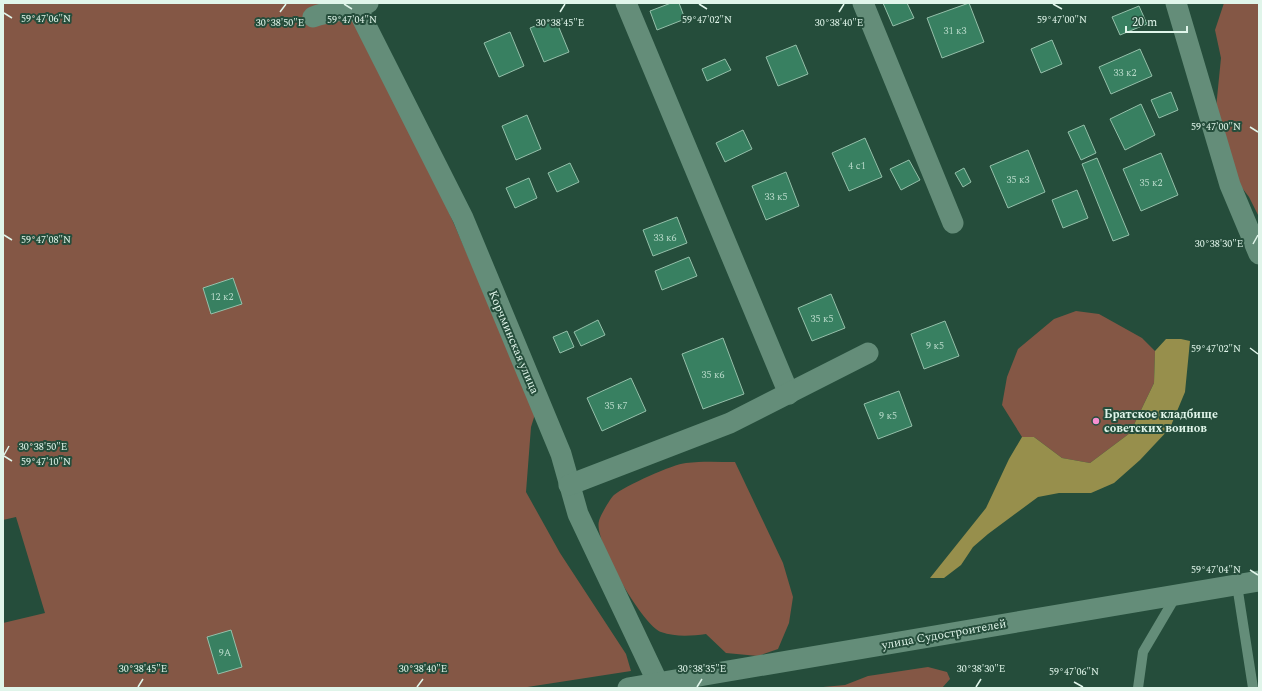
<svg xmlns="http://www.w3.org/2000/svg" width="1262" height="691" viewBox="0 0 1262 691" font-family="Spectral,serif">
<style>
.green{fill:#845745}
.water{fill:#978f4c}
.building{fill:#388061;stroke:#95c0aa}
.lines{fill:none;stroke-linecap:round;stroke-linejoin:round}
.lane{stroke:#648d79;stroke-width:10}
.street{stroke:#648d79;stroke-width:21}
.ticks{fill:none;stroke:#e0f5ea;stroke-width:1.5}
.poi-dot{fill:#f690d0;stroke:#254d3b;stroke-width:1.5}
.labels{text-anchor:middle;stroke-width:4;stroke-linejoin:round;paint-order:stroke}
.number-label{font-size:10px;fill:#b6d8c8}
.street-label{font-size:12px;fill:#e0f5ea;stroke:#254d3b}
.poi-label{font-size:12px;font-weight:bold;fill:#e0f5ea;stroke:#254d3b;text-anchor:start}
.ticks-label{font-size:10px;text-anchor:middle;fill:#e0f5ea;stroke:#254d3b;stroke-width:4;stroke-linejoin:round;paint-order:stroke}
</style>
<rect width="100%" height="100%" fill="#254d3b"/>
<g class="green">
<polygon points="3,3 367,3 365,21 536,411 531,427 526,492 560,553 626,654 631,671 521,688 3,688 3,623 45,613 16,517 3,520"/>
<polygon points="1224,3 1259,3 1259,217 1249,197 1230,172 1216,108 1221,58 1215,30"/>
<polygon points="1076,311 1099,314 1142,338 1155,351 1154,383 1130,433 1090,463 1062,458 1034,437 1022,437 1002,405 1007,377 1018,349 1054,319"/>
<path d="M735,462L783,563L793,597L789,623L778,649L758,656L726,653L706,634C691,636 675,637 661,632C643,626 593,540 599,521C600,516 611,497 614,495C625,486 673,464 686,463C702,461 719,462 735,462Z"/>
<polygon points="928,667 947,672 950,679 942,688 812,688 845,685 868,676"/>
</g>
<polygon class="water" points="1166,339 1181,339 1190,341 1185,392 1170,428 1140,460 1114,483 1091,493 1059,493 1038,497 988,534 973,547 961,565 944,578 930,578 986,508 1009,459 1022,437 1034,437 1062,458 1090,463 1130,433 1154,383 1155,351"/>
<g class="building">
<polygon points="671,3 679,3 685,19 657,30 650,11"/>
<polygon points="883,3 907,3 914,18 893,26"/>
<polygon points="969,3 984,42 942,58 927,18"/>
<polygon points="1139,6 1147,24 1120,35 1112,17"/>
<polygon points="555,18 569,52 544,62 530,28"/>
<polygon points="510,32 524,66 499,77 484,43"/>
<polygon points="1052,40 1062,64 1041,73 1031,49"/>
<polygon points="796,45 808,74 778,86 766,57"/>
<polygon points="1140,49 1152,76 1111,94 1099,67"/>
<polygon points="725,59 731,70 707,81 702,69"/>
<polygon points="1171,92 1178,110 1159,118 1151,100"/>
<polygon points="1141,104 1155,135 1125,150 1110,119"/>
<polygon points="527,115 541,149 516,160 502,126"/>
<polygon points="1084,125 1096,153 1081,160 1068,132"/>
<polygon points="743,130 752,149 725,162 716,143"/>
<polygon points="865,138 882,177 849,191 832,153"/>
<polygon points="1028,150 1045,192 1008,208 990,166"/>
<polygon points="1161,153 1178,195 1141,211 1123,169"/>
<polygon points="1097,158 1129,235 1113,241 1082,164"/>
<polygon points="909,160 920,180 901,190 890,169"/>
<polygon points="570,163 579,182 557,192 548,173"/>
<polygon points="964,168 971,182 963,187 955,173"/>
<polygon points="786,172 799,206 766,220 752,186"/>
<polygon points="529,178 537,198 515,208 506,188"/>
<polygon points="1077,190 1088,218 1063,228 1052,200"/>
<polygon points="677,217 687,243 653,256 643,230"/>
<polygon points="689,257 697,276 662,290 655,271"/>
<polygon points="233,278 242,304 211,314 203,288"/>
<polygon points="831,294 845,328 812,341 798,308"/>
<polygon points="598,320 605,335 581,346 574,332"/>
<polygon points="945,321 959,356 924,369 911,334"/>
<polygon points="567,331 574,347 560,353 553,337"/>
<polygon points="723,338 744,394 703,409 682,354"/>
<polygon points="631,378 646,411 602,431 587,398"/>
<polygon points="899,391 912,426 878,439 864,404"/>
<polygon points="231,630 242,667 218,674 207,637"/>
</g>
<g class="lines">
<g class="lane">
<polyline points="1237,585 1253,688"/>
<polyline points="1138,688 1143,652 1176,596"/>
</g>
<g class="street">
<polyline points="626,3 789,394"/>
<polyline points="863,3 953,223"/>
<polyline points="1176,3 1230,185 1259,254"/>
<polyline points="357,8 463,218 561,454 578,514 658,683"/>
<path d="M313,17C331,10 350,11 368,3"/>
<polyline points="569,485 730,423 868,353"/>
<polyline points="628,688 1259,581"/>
</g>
</g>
<path class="ticks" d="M344,4L352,9M699,4L707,9M1053,4L1062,9M280,12L286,4M560,12L565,4M839,12L844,4M4,13L12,18M1250,127L1258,132M4,235L12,240M1253,244L1258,235M1250,348L1258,354M4,455L9,446M4,456L12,461M1250,570L1258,575M1074,682L1083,687M138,687L143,679M417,687L423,679M697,687L702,679M976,687L981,679"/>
<circle class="poi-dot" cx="1096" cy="421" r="4"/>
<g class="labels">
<g class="number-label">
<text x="955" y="34">31 к3</text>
<text x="1125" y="76">33 к2</text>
<text x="857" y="169">4 с1</text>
<text x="1018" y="183">35 к3</text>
<text x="1151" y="186">35 к2</text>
<text x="776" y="200">33 к5</text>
<text x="665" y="241">33 к6</text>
<text x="222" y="300">12 к2</text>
<text x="822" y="322">35 к5</text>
<text x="935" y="349">9 к5</text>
<text x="713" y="378">35 к6</text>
<text x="616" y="409">35 к7</text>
<text x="888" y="419">9 к5</text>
<text x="225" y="656">9А</text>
</g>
<g class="street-label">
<text transform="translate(514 342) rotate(67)" y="4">Корчминская улица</text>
<text transform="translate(944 634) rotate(-10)" y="4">улица Судостроителей</text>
</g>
<g class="poi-label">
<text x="1104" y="418">Братское кладбище<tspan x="1104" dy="14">советских воинов</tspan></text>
</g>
</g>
<g class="ticks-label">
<text x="46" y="22">59°47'06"N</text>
<text x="707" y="23">59°47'02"N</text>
<text x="352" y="23">59°47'04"N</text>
<text x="1062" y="23">59°47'00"N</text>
<text x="280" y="26">30°38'50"E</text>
<text x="560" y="26">30°38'45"E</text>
<text x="839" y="26">30°38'40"E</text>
<text x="1216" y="130">59°47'00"N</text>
<text x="46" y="243">59°47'08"N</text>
<text x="1219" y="247">30°38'30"E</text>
<text x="1216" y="352">59°47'02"N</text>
<text x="43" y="450">30°38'50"E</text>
<text x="46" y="465">59°47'10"N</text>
<text x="1216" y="573">59°47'04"N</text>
<text x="143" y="672">30°38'45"E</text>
<text x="423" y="672">30°38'40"E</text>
<text x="702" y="672">30°38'35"E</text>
<text x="981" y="672">30°38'30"E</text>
<text x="1074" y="675">59°47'06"N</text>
</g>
<rect width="1262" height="691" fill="none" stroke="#e0f5ea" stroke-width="8"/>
<path d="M1126 26v6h61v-6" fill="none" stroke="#e0f5ea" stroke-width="2"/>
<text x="1132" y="26" font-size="12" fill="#e0f5ea" stroke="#254d3b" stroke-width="3" paint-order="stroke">20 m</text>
</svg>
